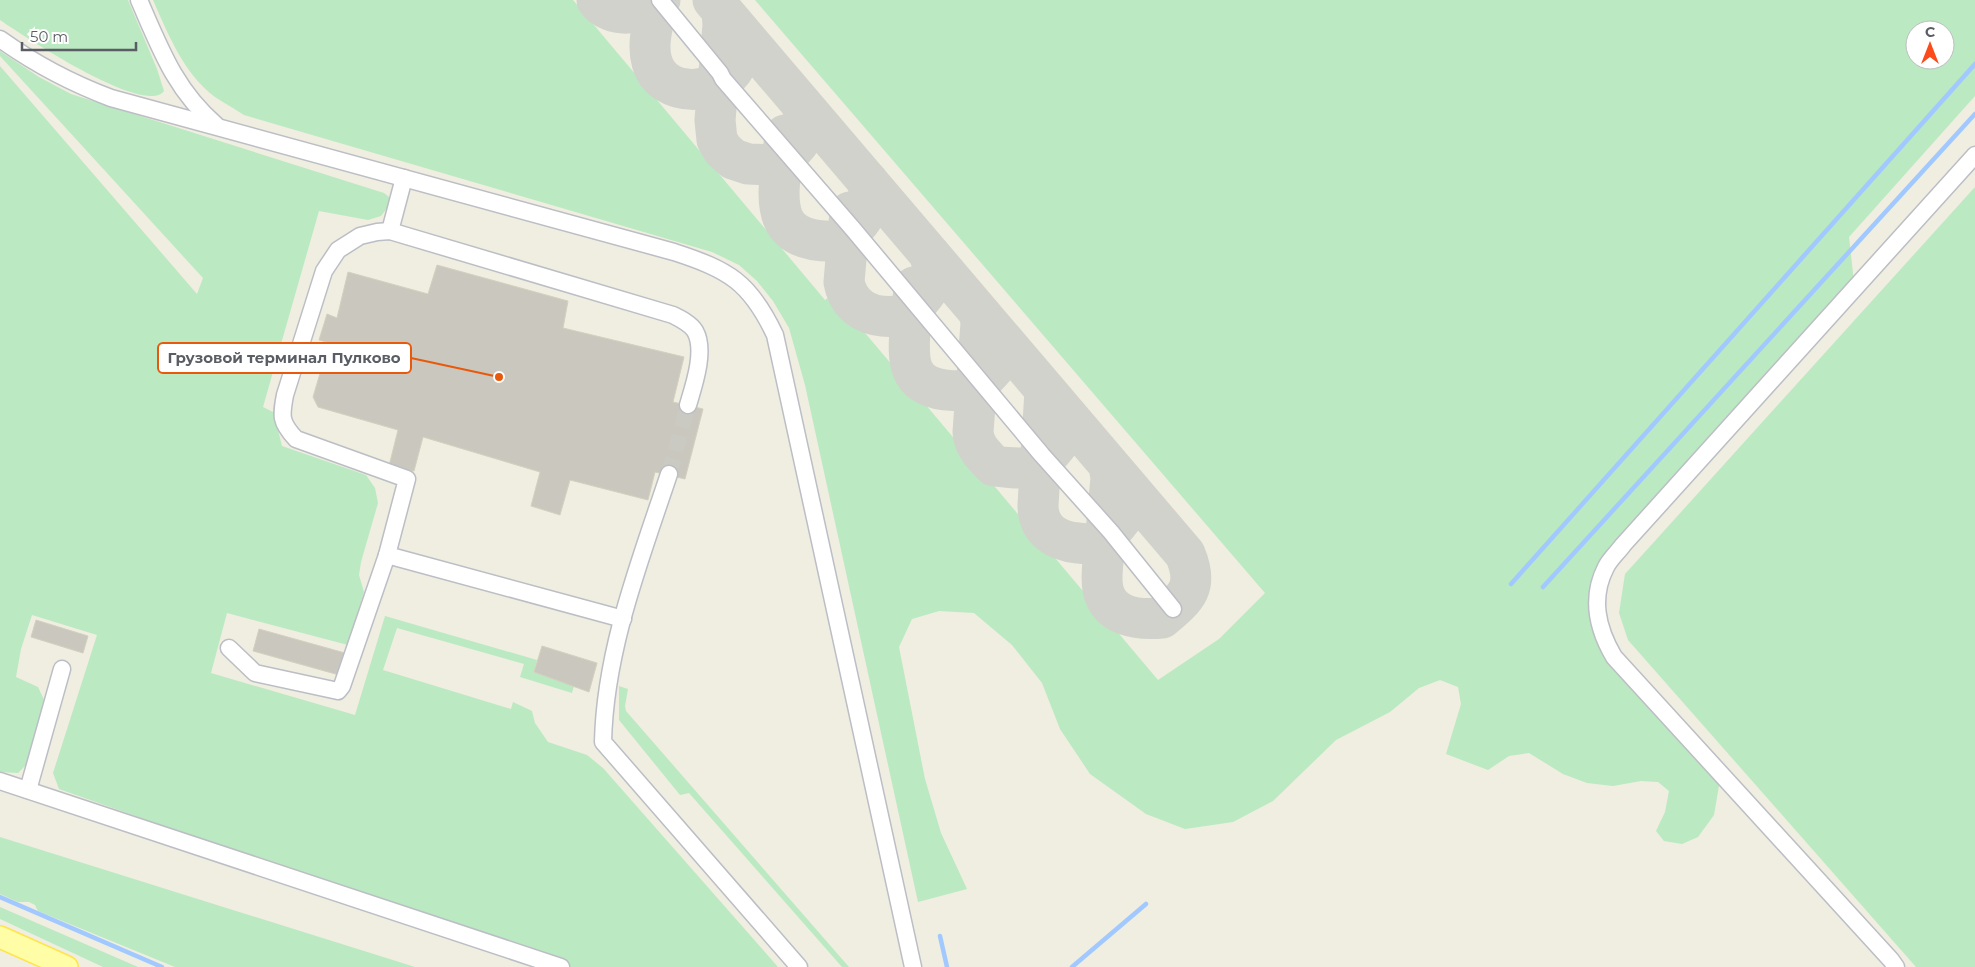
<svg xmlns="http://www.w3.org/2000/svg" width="1975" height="967" viewBox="0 0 1975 967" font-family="Montserrat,sans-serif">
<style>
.green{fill:#bbe9c1;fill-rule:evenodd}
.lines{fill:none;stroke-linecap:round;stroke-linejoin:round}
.stream{stroke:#a1c9ff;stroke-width:4.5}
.taxiway{stroke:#d2d2cc;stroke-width:41}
.building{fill:#cac8be;stroke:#d4d0bf}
.minor-tunnel{stroke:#cacac2;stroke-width:16;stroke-dasharray:16 8;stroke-linecap:butt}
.minor-casing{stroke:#bcbec5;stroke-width:19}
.major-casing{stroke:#ffe54a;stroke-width:24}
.minor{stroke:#fff;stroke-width:16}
.major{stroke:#fffda6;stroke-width:21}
.leader{fill:none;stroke:#e8590c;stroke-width:2}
.callout-dot{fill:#e8590c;stroke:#fff;stroke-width:2}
.callout{fill:#fff;stroke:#e8590c;stroke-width:2}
.callout-label{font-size:15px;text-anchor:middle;font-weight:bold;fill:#5a5d64}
</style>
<rect width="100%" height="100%" fill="#efeee1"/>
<g class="green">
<path d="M0,0H128L157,69L164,91C145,117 22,35 0,20Z"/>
<path d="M153,0H573L825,300L833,295L1158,680L1219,639L1265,593L755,0H1975V96L1849,237L1854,282L1601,568L1609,658L1720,780L1714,815L1698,837L1682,844L1664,841L1656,831L1665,812L1669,791L1658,782L1641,781L1613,786L1587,783L1563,774L1529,753L1509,756L1488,770L1446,754L1461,704L1458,687L1440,680L1419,688L1390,712L1336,740L1273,801L1233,822L1185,829L1146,814L1090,774L1060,729L1042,683L1012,645L974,613L939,611L912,619L899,647L925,779L941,833L967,889L918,902L805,385L789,328L773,301L757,281L739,265L712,252L244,115C235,109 224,103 215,97C184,74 168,34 153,0ZM1915,30H1945V60H1915Z"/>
<polygon points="0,51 39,77 71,94 384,193 389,197 391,203 381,216 368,220 319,211 263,407 281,416 278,430 282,446 366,475 375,488 378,503 361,562 359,575 364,592 348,645 227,613 211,673 355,715 385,616 537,660 534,672 574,686 572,693 520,677 524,664 397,628 383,670 511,709 513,702 532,711 535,723 548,742 587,755 603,768 778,967 563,967 59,789 53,773 97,635 32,615 21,649 16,677 38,687 47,706 32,759 18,773 0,772 0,66 197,294 203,278 0,56"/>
<polygon points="1975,187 1975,967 1916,967 1628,640 1619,613 1625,574"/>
<polygon points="619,686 628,689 625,706 626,711 849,967 842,967 689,793 680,795 619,720"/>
<polygon points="0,837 396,961 415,967 175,967 38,911 35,905 29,902 18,902 0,894"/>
<polygon points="0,907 138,967 103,967 0,919"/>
</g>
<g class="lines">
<g class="stream">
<polyline points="1511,584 1975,64"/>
<polyline points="1543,587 1975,114"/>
<polyline points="0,897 162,967"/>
<polyline points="940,936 947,967"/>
<polyline points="1072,967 1146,904"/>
</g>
<g class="taxiway">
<path d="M597,0C611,19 644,16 660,0"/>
<path d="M657,0C655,20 646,42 652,62C663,99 719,97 736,65"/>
<path d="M713,0L1185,554C1199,587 1187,597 1162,618C1139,620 1108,617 1103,589C1100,575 1104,557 1105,543C1107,521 1109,499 1111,478L1109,465"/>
<path d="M722,11L723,25L715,120L717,140L723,150L733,159L748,164L774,165C798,146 811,138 802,105"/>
<path d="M785,135C780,189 760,245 839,241C862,222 872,213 868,182"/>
<path d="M850,212L844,282C850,312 877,320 904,315C925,297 938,284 930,255"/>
<path d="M914,287C913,301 912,315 910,329C908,360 907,385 945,390C972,393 975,388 994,368"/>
<path d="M980,314L981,323L973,432C974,447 984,455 994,466C1028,470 1037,471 1059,442"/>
<path d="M1045,391L1038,505C1038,530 1056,541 1078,543C1085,544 1092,544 1098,542C1109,536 1115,526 1123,517"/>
</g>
</g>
<g class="building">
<polygon points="437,265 568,301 563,328 684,357 673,402 703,409 685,479 655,472 648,500 570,480 560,515 531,506 540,472 423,437 414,471 389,466 398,430 318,407 313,397 329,343 319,340 327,314 337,318 348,272 428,294"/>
<polygon points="36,620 88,636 83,653 31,637"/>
<polygon points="259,629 345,653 339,675 253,651"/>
<polygon points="542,646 597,663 589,692 534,672"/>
</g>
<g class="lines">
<polyline class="minor-tunnel" points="669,474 688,405"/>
<defs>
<g id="minor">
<path d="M139,0C160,48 175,90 216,125"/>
<polyline points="660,0 720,73 723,79 853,229 1042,455 1111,532 1173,609"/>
<path d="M0,39C35,64 71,83 111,98L674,252C729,270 750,282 775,335L913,967"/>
<polyline points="390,231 404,178"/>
<path d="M669,474C640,561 605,650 603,742L799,967"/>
<path d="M623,619L387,555L407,479L296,439C280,422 281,416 285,395L324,271L338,250L360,236L377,232L390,231L673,315C681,319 691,324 695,331C706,350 694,385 688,405"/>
<polyline points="229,648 255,673 338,691 342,686 387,555"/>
<polyline points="0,781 561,967"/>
<polyline points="28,790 62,669"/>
<path d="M1896,967L1891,960L1614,657C1597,628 1590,598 1606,567C1610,559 1618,552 1623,545L1975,155"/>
</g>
<polyline id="major" points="0,937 67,967"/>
</defs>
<use href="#minor" class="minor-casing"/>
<use href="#major" class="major-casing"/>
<use href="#minor" class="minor"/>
<use href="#major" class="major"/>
</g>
<path class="leader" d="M499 377L411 358"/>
<circle class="callout-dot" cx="499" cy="377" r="5"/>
<rect class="callout" x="158" y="343" width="253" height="30" rx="5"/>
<g class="callout-label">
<text x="284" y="363">Грузовой терминал Пулково</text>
</g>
<g transform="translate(1930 45)"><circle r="24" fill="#ffffff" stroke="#bdbec1"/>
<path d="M0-4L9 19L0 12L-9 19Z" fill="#fb4b1b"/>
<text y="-8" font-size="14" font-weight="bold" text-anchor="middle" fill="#5a5d64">С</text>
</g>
<path d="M22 42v8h114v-8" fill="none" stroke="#5a5d64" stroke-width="2.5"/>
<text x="30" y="42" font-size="15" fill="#5a5d64" stroke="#ffffff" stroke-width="4" paint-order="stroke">50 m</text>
</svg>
